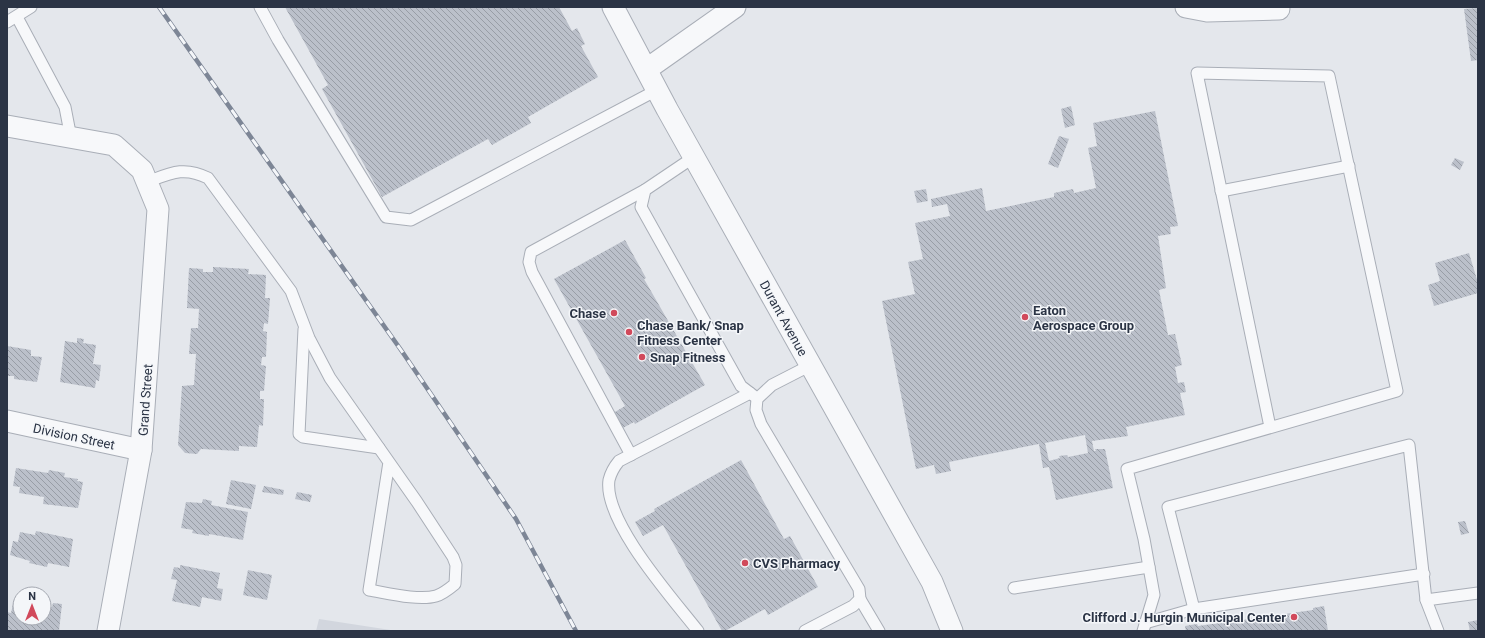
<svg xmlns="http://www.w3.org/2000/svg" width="1485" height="638" viewBox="0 0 1485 638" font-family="Roboto,sans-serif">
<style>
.built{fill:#d2d6de}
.building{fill:url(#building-back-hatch);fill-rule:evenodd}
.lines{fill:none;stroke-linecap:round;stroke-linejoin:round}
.service-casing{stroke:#a9aeb7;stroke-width:13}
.minor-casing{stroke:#a9aeb7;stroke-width:23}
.service{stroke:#f7f8fa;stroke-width:11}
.minor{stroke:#f7f8fa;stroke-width:21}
.rail-casing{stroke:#7d8696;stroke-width:4.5}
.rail{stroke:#f4f6f9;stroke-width:3;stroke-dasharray:9;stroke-linecap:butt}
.poi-dot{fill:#d1495b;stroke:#f4f6f9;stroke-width:1.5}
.labels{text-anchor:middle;stroke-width:3;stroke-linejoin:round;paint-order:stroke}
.poi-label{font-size:13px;font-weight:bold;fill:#2b3445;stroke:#f4f6f9;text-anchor:start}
.street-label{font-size:13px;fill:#2b3445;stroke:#f4f6f9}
</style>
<defs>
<pattern id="building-back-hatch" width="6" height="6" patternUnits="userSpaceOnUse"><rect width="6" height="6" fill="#bbc0ca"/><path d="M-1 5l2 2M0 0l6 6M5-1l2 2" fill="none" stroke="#989da6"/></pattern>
</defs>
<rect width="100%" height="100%" fill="#e4e7ec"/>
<polygon class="built" points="319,619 397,631 316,631"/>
<g class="building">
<polygon points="285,7 559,7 572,31 577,28 585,44 581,46 598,77 528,117 531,123 492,145 488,139 382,197 322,89 328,85"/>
<polygon points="1478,8 1478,60 1471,61 1464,9"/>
<polygon points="1071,106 1075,125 1065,128 1061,109"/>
<path d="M1155,111L1178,226L1170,227L1171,234L1158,236L1166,288L1159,290L1168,335L1175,334L1182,365L1175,367L1178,383L1184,382L1186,392L1180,393L1185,415L1126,427L1128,436L1092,441L1094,451H1096L1095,449H1105L1113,488L1056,500L1049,467L1043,468L1039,444L949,462L951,471L936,474L934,465L916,469L882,301L915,294L908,262L923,259L915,223L950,216L947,204L932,207L931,199L982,188L986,211L1054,197V193L1073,189L1074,193L1096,188L1088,148L1097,146L1093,123ZM1085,435L1088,453L1068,457L1067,455L1059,456L1060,458L1049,461L1045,443Z"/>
<polygon points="1059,136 1069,139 1058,168 1048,164"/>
<polygon points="1455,158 1464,162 1460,170 1451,165"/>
<polygon points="926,189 928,201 917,203 914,191"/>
<polygon points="625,240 646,278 644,279 705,385 635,424 634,422 619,430 610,415 625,406 554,279"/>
<polygon points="1469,253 1478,283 1478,293 1434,306 1428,285 1440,281 1435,263"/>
<polygon points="213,267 249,269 248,274 266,275 265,298 270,298 268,324 264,323 263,331 267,332 266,357 262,357 261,365 266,366 264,391 260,391 260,399 264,399 263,426 259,425 257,447 239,446 239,451 201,449 197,454 185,453 178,445 182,386 194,385 196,354 189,354 191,328 198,328 199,309 187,308 189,268 203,269 203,272 213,272"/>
<polygon points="77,338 84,339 83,343 96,345 93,364 101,365 99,381 96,380 95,388 60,382 65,341 77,343"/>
<polygon points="7,346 31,350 31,356 42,357 37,382 14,379 14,376 7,376"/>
<polygon points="741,460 784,539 790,536 818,587 768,615 765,609 725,631 722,631 663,525 643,536 635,522 655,511 654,509"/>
<polygon points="16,468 48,473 49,470 65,473 64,477 78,479 77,481 83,482 78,508 43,504 44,497 19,493 20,487 13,486"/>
<polygon points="231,480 256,485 251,509 226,504"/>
<polygon points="264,486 284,490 283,495 262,492"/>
<polygon points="297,492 312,495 310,502 295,499"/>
<polygon points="203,499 212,501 211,505 248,512 243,540 209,534 209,536 192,533 193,530 181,528 186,502 202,503"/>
<polygon points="1465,521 1469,533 1461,535 1458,522"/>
<polygon points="36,531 73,539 69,567 48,563 47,567 29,563 30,561 10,555 13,541 18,542 20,532 35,535"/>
<polygon points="180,565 220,573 217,588 223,589 221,601 202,597 200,607 172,601 177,580 171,579 174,567 180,568"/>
<polygon points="248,570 272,575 267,600 243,595"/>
<polygon points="14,600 20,601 20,618 44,618 44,606 52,607 53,603 62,604 59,631 8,631 7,612 11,613"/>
<polygon points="1324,606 1328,631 1186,631 1185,626 1197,624 1198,626 1313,610 1313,608"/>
<polygon points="1478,620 1478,631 1470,631 1468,622"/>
</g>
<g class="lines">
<defs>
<g id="service">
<polyline points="260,7 278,40 386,217 411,220 657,90"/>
<polyline points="17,17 65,107 71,138"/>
<polyline points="7,22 31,7"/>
<polyline points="694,157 645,190 641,207 741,386 754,396"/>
<path d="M147,182C171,173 184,166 208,178L291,291L309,338L330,378L417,502L453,557L456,565L455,584C449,589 443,594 436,596C419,601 387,593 369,590L389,462"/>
<polyline points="1221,191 1349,166"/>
<polyline points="304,329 299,434 303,437 379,448"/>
<polyline points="631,455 532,272 529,262 531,252 645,190"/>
<polyline points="1424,574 1194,609 1168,507 1409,445 1426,600 1438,631"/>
<polyline points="1014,588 1149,567"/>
<polyline points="860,599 879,631"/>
<polyline points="1426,600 1478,593"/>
<polyline points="1145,623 1194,609"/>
<path d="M698,631C673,599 603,521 609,480C611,472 614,467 619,461L750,393"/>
<polyline points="805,631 853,606 860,599 859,589 761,424 756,410 757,399 772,385 811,365"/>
<polyline points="1143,631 1154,595 1144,539 1127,469 1397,391 1329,76 1197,73 1270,427"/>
</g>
<g id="minor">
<polyline points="613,7 667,109 932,582 952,631"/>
<polyline points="1186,7 1207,11 1279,9"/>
<polyline points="647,69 735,7"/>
<polyline points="7,126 114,145 142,170 158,209 141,450 108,631"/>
<polyline points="7,421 141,450"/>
</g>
</defs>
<use href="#service" class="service-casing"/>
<use href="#minor" class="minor-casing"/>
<use href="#service" class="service"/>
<use href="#minor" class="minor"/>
<defs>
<polyline id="rail" points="159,7 401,350 516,519 576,631"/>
</defs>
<use href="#rail" class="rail-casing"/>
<use href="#rail" class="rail"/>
</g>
<g class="poi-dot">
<circle cx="614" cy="313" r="4"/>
<circle cx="1025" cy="317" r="4"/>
<circle cx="629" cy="332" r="4"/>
<circle cx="642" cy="357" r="4"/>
<circle cx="745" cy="563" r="4"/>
<circle cx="1294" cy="617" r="4"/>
</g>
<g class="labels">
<g class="poi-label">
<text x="1033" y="315">Eaton<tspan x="1033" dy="15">Aerospace Group</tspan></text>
<text x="606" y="318" text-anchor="end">Chase</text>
<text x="637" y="330">Chase Bank/ Snap<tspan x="637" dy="15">Fitness Center</tspan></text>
<text x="650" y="362">Snap Fitness</text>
<text x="753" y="568">CVS Pharmacy</text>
<text x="1286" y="622" text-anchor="end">Clifford J. Hurgin Municipal Center</text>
</g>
<g class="street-label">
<text transform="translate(784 318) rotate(61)" y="5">Durant Avenue</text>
<text transform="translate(145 400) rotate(-86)" y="5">Grand Street</text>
<text transform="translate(74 436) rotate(12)" y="5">Division Street</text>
</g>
</g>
<rect width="1485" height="638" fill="none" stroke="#2b3445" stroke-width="16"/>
<g transform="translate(32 606)"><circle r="19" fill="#f4f6f9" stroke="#a4a8b1"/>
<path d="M0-3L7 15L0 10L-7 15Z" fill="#d1495b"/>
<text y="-6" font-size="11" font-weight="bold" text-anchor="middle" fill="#2b3445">N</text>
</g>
</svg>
